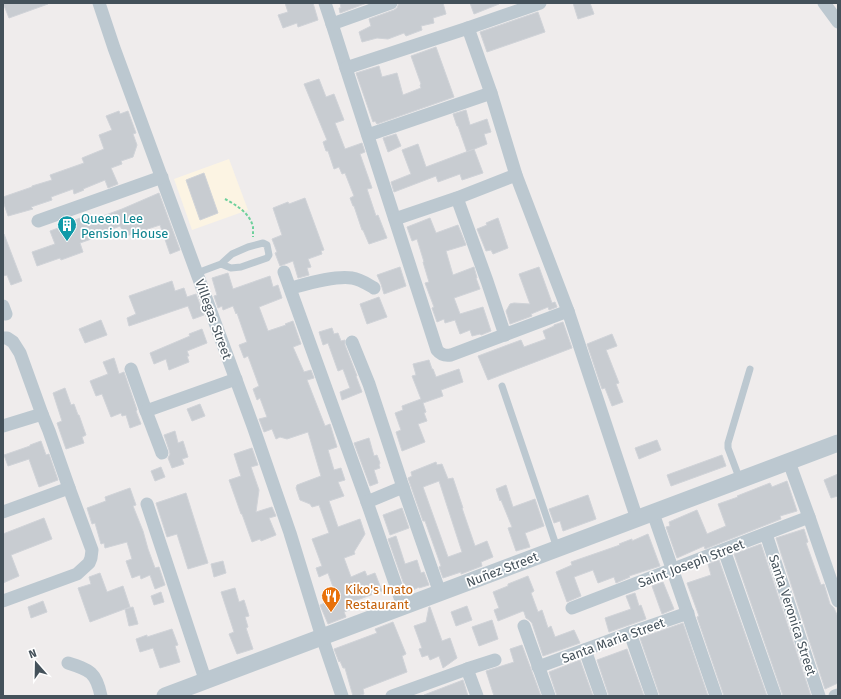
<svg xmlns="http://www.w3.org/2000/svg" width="841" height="699" viewBox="0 0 841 699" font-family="'Fira Sans',sans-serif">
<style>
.commercial{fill:#fcf4e3}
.building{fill:#c8ccd1;stroke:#d0d3d8;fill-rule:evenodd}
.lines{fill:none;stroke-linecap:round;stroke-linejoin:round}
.path{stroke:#6dd09b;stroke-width:2;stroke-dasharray:3 2;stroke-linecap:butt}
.service{stroke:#bcc8d0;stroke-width:7}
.minor{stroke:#bcc8d0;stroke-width:13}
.tertiary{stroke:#bcc8d0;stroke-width:17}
.labels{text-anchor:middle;stroke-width:3.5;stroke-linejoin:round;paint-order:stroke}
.culture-label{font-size:13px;fill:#0d838f;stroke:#fff;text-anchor:start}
.street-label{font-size:13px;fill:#44515a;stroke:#fff}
.food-label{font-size:13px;fill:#c56008;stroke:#fff;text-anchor:start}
</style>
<rect width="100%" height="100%" fill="#efecec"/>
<polygon class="commercial" points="229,159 248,210 192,230 174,179"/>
<g class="building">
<polygon points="3,3 48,3 48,4 9,18"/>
<polygon points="285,3 313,3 318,20 298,27 297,23 283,28 278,15 288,12"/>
<polygon points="340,3 367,3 340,13 339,8 341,8"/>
<polygon points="399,3 443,3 446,14 433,18 434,23 421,26 422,30 406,36 404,33 388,39 377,38 362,42 359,32 371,26 369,19 394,10 397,8"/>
<polygon points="470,3 499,3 499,4 474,14"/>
<polygon points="573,3 590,3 594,14 578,19"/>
<polygon points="538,12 545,32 487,52 480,32"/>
<polygon points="436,47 454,97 377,124 375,121 373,122 356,73 379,66 382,77 397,73 403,95 421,88 420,85 421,84 411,56"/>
<polygon points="319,79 326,97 334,94 344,120 335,123 345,149 362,143 365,152 360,154 372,188 367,189 376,216 378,215 387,238 369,244 363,230 362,230 354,206 353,206 350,198 354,196 345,173 342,174 339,167 334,169 328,151 326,151 323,142 327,140 304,84"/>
<polygon points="466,110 470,125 487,119 491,132 484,134 487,144 467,152 458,126 457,126 453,114"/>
<polygon points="119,111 120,114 128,111 136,133 133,134 137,145 133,157 121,161 122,164 111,168 118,184 108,188 105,180 83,189 84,190 74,194 73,189 51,197 52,200 31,207 33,209 8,216 3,201 3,197 32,187 32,186 52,180 50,175 84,163 82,158 104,149 99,135 112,130 106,116"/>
<polygon points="396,134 401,146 388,152 383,138"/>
<polygon points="418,144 426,167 474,149 483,173 462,180 460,174 438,182 436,176 394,192 391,182 411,174 402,150"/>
<polygon points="204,173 218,213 200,220 186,180"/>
<polygon points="159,193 180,250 170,254 160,225 126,236 120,226 97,235 97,237 80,243 83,252 61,260 60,258 37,266 32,252 55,244 50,231 75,222 75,220 91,214 92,220 122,209"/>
<polygon points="305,198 324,250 321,251 322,254 308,259 311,267 307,268 309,275 298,278 293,261 280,266 275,253 277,252 272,239 282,235 273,208 288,202 289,204"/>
<polygon points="430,218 436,233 458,225 466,245 446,251 453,275 474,267 477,278 476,278 480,289 454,298 460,314 483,307 491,331 481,335 480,334 472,336 470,330 460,334 455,320 445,323 444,319 437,322 432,308 434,307 425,283 429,282 423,262 424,262 417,239 412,241 407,227"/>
<polygon points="498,218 508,248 493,254 491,250 486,251 477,229 487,225 486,223"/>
<polygon points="3,234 4,234 22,281 11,285 7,275 3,276"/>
<polygon points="400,267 406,286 384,294 381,284 377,275"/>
<polygon points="539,267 552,303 555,302 557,307 549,310 548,307 531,314 532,316 510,324 506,311 510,304 514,303 530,304 519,274"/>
<polygon points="228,273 233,289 270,276 273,287 278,285 282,298 259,307 268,331 286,325 285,324 293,321 301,344 293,347 304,372 311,370 314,378 307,380 325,426 330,424 337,447 328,450 334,470 341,468 345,480 338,482 344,496 329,501 338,527 360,519 365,534 354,552 355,554 344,558 351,577 365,571 367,576 375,573 382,591 357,600 359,606 344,612 346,617 328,624 320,605 337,598 328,573 319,577 316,568 322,566 312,539 329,533 319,505 312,507 310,504 300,500 296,488 297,485 321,476 308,432 287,439 280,437 276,439 272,429 264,432 259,419 267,417 260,398 257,400 253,389 259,386 248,356 244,358 239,345 247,342 237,313 236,314 233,306 223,310 222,306 218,308 214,296 217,295 212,278"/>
<polygon points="172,281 175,291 184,288 187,297 196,294 204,315 193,319 188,306 129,326 127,318 136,314 129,296"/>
<polygon points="379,297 387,317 367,324 360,304"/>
<polygon points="101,320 107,335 85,343 79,329"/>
<polygon points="563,322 572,348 488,380 478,356 521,340 524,347 546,339 543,331 554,326 554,325"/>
<polygon points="332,328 334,334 338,333 341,341 345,340 345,345 357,376 356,376 362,392 342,400 340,392 350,388 343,369 338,371 328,343 323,345 319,332"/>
<polygon points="202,329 207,343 187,351 189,356 187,356 189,362 169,370 166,359 154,364 150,353 190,336 189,334"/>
<polygon points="612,334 617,346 606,350 619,383 616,384 623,402 612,406 605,388 602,389 587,344"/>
<polygon points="114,358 119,374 124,372 137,410 136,411 141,424 130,428 126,415 122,416 121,413 111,417 102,394 96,396 90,381 108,374 103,362"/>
<polygon points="429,360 432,369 433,369 436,377 459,369 463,382 441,390 443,396 423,403 426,412 424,413 427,421 418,424 425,442 402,451 396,432 401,430 395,413 403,410 402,406 421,399 412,376 416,375 413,364"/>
<polygon points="65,388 71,405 74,404 78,415 79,415 86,435 82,437 84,443 66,449 57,423 62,421 53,393"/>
<polygon points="200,404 205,416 192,421 187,409"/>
<polygon points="175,431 178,443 183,441 188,457 182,459 184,464 172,468 168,458 170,454 169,450 164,435"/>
<polygon points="369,438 374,456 377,455 380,463 379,465 380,468 374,470 378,483 370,486 354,443"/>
<polygon points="657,440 661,450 639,459 635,448"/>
<polygon points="41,441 46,455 49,454 58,480 39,487 29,459 8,466 4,455 30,446 30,445"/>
<polygon points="252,448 258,465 251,467 259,490 256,512 272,507 276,516 269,518 276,535 261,541 260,539 252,542 242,514 241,514 229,480 241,476 234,454"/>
<polygon points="722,455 726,466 671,486 667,475"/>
<path d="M436,462L437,465L442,464L448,479L453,478L463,508H462L475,546L487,541L493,557L481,562L482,566L461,574V572L443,578L439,567L441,566L425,521H423L408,478L412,476L411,472ZM439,481L462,552L448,557L423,487Z"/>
<polygon points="161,467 165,477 155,481 151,471"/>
<polygon points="838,474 838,496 831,498 824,480"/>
<polygon points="787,481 797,511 780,516 781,519 705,549 704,546 677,558 666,527 670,526 669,522 697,510 707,534 726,526 718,504 738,497 737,496 770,483 772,487"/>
<polygon points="506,485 513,507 535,499 544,526 525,533 530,547 516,551 508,528 512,527 501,500 500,501 496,489"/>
<polygon points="130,488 136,505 133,506 143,531 148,549 155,568 159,567 165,585 155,589 150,575 141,579 140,575 132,578 126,561 132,559 127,542 105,548 104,543 101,544 95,523 92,524 87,508 106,501 105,497"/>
<polygon points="186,493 208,563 188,569 177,534 167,537 156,503"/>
<polygon points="588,495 596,519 563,531 560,521 554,523 549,509"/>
<polygon points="402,508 409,528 390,535 383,515"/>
<polygon points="44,518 52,539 11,555 19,576 3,583 3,534"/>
<polygon points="804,529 808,542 806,543 821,585 824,584 830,604 834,608 838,617 838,683 825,689 776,538"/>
<polygon points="648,534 660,566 629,576 630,577 616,583 614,577 598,583 593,570 574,577 581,596 567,602 556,572 572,565 571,562 620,545 619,544 632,539 632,541"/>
<polygon points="396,536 405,564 417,560 421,573 424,572 429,585 419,588 419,587 407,593 388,539"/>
<polygon points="761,544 811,696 783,696 734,554"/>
<polygon points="719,560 767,696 724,696 697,617 699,616 687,583 711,575 708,564"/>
<polygon points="223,561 226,573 214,577 211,564"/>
<polygon points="100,573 107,592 123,586 130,607 90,622 78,588 91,584 89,577"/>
<polygon points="528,576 534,591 531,593 538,612 542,610 548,628 551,626 555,637 574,630 580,643 543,656 532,623 529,620 526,618 524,612 523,611 498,621 494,610 499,608 493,592 508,586 508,584"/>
<polygon points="663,582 674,609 662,614 652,586"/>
<polygon points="235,588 239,602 244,600 249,616 245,617 248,627 246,628 253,649 237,654 229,634 234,632 221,592"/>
<polygon points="161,592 164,602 154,605 151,596"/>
<polygon points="635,593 639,606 641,605 646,619 609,632 605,618 631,609 626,596"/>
<polygon points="43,601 47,612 31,618 28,607"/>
<polygon points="467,606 472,620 456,626 451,612"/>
<polygon points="133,607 138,624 129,626 125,609"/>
<polygon points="429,607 430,607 442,641 450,638 457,658 443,668 439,656 430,660 428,655 422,657 419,649 422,648 414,626 426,622"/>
<polygon points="492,620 498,639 479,646 472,627"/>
<polygon points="393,622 406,654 402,656 407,672 363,689 364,694 358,696 353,696 345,668 343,668 340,661 339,662 334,649 377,633 375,629"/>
<polygon points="683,623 708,696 660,696 640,638"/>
<polygon points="172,629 178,645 175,646 180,662 160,668 153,648 140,652 136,639 147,635 147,637"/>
<polygon points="522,645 541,696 494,696 486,671 514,662 510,649"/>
<polygon points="627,649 644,696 609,696 597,660"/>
<polygon points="580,660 593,696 557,696 549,672"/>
<polygon points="463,680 468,696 424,696 424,695"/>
</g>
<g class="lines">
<path class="path" d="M225,199C236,205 250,213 253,227C253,230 253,233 253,237"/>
<g class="service">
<polyline points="197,273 221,264 232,254 248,247 263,243 267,245 269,255 267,258 241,267 231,268 221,264"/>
<polyline points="502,386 557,548"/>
<polyline points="740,480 728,448 728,443 750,369"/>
</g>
<g class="minor">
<polyline points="99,3 114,48 253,426 290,533 322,637 342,696"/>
<path d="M325,3L332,24L346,68L437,350C441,355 445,356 451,355L568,311"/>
<polyline points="824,3 838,22"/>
<polyline points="332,24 391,3"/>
<polyline points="468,28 491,93 516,175 568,311 637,519"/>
<polyline points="346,68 468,28 540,3"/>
<polyline points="368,135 491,93"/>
<polyline points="457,198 487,281 505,335"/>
<polyline points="395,219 457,198 516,175"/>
<polyline points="38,221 162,177"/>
<polyline points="284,272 367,502 403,606"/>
<path d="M291,288C306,284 336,275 352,278C360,279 367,284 374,288"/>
<polyline points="3,306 6,314"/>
<polyline points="3,338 7,338 13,342 20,353 42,414"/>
<polyline points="352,342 369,384 403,487 440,593"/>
<polyline points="131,369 146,411 236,379"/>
<polyline points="146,411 162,453"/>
<polyline points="3,426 42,414 49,431 69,488"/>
<polyline points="789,462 809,517 838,601"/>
<polyline points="367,502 403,487"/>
<polyline points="147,504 206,682"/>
<polyline points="3,512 69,488 92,550 91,558 89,563 77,574 3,601"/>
<polyline points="653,513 716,696"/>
<polyline points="766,534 819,696"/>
<polyline points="724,550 775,696"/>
<polyline points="572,608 809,517"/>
<polyline points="524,626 549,696"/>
<polyline points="630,633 652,696"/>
<polyline points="585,650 601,696"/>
<path d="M68,663C90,670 96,672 101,696"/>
<polyline points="538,667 630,633 688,613"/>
<polyline points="467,669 477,696"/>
<polyline points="392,696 467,669 495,660"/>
<polyline points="835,696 838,695"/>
</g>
<polyline class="tertiary" points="165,696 838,443"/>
</g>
<defs>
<symbol id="building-pin" viewBox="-11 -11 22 30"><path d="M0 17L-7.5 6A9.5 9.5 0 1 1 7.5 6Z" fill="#0f9aa8" stroke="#fff"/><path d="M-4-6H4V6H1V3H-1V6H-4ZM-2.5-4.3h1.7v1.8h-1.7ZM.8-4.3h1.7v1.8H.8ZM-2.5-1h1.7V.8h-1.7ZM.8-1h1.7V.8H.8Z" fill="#fff"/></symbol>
<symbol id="restaurant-pin" viewBox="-11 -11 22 30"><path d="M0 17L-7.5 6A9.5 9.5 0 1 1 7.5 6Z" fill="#e8710a" stroke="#fff"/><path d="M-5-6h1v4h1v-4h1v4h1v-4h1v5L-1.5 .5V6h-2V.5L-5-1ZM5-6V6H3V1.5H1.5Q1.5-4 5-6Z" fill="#fff"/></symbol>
</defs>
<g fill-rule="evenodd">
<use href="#building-pin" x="56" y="214" width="22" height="30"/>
<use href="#restaurant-pin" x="320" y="585" width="22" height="30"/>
</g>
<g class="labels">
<g class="culture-label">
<text x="81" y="223">Queen Lee<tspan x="81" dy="15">Pension House</tspan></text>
</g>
<g class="street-label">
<text transform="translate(214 319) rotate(70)" y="5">Villegas Street</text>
<text transform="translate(691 563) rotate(-21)" y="5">Saint Joseph Street</text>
<text transform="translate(502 569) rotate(-21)" y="5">Nuñez Street</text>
<text transform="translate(793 615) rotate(72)" y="5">Santa Veronica Street</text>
<text transform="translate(613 640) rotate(-20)" y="5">Santa Maria Street</text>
</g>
<g class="food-label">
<text x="345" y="594">Kiko's Inato<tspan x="345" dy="15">Restaurant</tspan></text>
</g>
</g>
<rect width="841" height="699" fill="none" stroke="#44515a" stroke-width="8"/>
<g transform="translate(36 663) rotate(340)" stroke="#ffffff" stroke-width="3" paint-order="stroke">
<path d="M0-3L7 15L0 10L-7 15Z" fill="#44515a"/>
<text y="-6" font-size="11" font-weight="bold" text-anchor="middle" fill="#44515a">N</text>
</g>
</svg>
